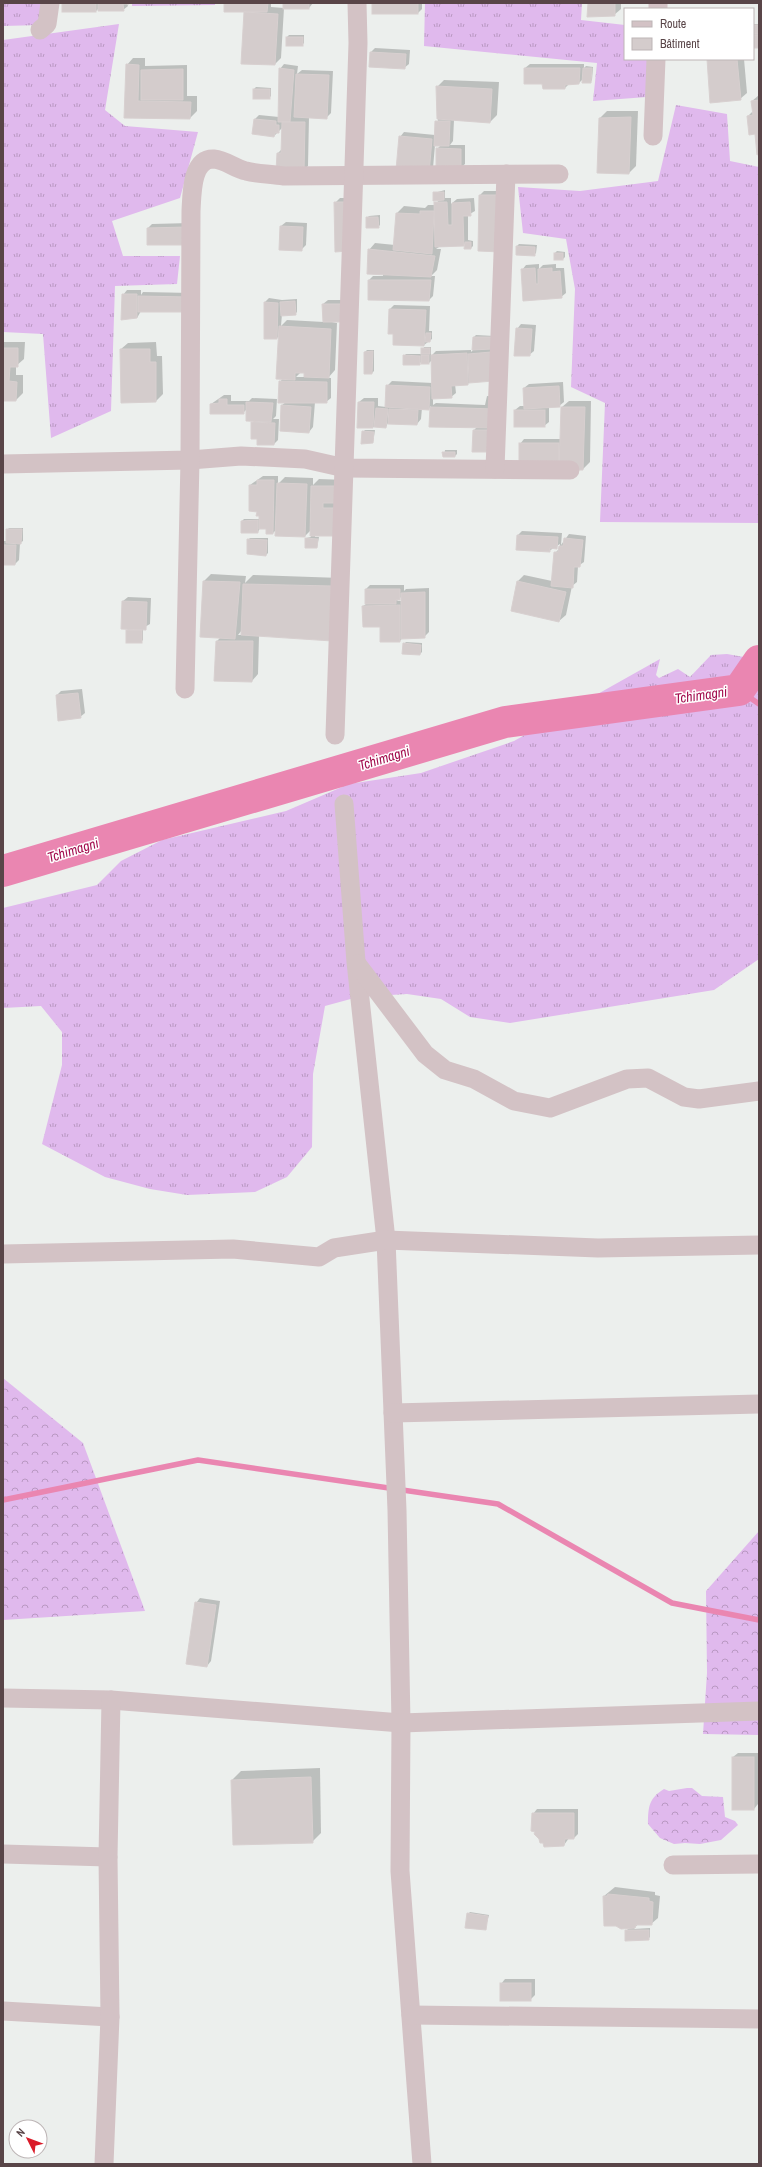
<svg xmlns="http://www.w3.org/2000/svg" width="762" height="2167" viewBox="0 0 762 2167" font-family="'Archivo Narrow',sans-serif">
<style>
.grass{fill:url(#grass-tufts)}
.forest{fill:url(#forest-crowns)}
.shadow{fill:#0003;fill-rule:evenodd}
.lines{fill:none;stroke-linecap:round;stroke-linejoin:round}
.stream{stroke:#ea86b1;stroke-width:5.5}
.river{stroke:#ea86b1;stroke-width:32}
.building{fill:#d4cccc;stroke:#d8d0d0}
.minor{stroke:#d3c2c5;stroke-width:19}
.labels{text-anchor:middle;stroke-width:3;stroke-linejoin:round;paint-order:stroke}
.water-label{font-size:14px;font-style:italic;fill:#a30e4e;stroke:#fff}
</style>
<defs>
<pattern id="grass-tufts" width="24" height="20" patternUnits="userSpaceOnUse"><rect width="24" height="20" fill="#e0b9ed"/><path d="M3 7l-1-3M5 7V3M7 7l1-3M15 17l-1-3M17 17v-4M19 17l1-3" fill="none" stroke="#b998c2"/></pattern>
<pattern id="forest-crowns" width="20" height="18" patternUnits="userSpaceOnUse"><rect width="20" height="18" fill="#e0b9ed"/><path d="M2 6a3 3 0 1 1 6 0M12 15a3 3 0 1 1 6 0" fill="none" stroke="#b998c2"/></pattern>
</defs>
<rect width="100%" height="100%" fill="#ecefed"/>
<g class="grass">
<polygon points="3,3 44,3 41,25 3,26"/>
<polygon points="132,3 215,3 215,5 132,6"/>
<polygon points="425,3 582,3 581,20 625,25 625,59 649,59 647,97 593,101 597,63 424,46"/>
<polygon points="119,24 105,110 125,126 198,132 180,198 112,221 123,256 180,256 177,284 115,286 111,411 51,438 43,334 3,332 3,40"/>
<polygon points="676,105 727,114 730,161 759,167 759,523 600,522 605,403 571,387 575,289 566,239 523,233 518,187 580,191 658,181"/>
<polygon points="727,654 755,659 759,664 759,959 714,990 510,1023 470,1017 441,999 407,994 358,997 325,1006 313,1074 312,1147 287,1177 255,1192 187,1195 150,1189 105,1177 42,1144 62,1065 62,1032 41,1006 3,1008 3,908 97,885 121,861 162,840 286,811 349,784 421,773 514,741 660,659 656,675 659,678 678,669 690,677 711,655"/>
</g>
<g class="forest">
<polygon points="3,1378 83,1443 145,1611 3,1620"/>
<polygon points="759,1531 759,1735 703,1734 707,1673 706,1591"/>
<path d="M687,1788H692L702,1796L723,1797L725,1817L735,1821L738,1825L721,1840L700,1844L685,1843L674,1844L660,1838L648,1824C648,1807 649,1798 664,1789L669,1791Z"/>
</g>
<g class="shadow">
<polygon points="63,3 127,3 128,6 123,10 99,8 96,11"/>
<polygon points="225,3 271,3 271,7 284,8 284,3 313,3 309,8 284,8 281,58 275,64 245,13 247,11"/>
<polygon points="373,3 422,3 422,9 418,13"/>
<polygon points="589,3 621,3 621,9 614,15"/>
<rect x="753" y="24" width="6" height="23"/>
<polygon points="289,35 304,35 304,43 302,45 287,37"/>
<polygon points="375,48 410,50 409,64 404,68 371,52"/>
<polygon points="133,58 145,58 145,66 187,65 187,96 197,96 197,111 190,118 125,117 127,65"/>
<polygon points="708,59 744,59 747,93 740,99"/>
<polygon points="284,64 298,66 297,74 302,70 333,71 331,113 326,118 309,117 308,166 303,171 278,153 282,149 283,127 274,136 255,119 259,115 279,117 280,69"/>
<polygon points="530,64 584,64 584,68 586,66 593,67 592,80 590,82 583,79 579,83 569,84 565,88 544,83 525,68"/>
<polygon points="444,80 499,82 497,115 490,122 454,120 453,141 450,145 465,145 465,164 460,168 437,149 441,145 435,145 433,168 428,173 400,137 404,132 435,135 438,120 437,87"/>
<polygon points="256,87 271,88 271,96 269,98 254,89"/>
<polygon points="759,95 759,153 755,133 748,116 753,111 752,101"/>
<polygon points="607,111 638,111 636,166 629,173 600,118"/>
<polygon points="445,190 445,198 451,198 451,204 457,199 474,198 475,211 468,215 468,240 473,241 473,246 471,248 466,243 463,245 439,247 436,249 441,249 437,270 431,276 435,276 433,296 429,300 369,299 369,280 373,276 383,276 383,274 369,250 375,243 395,245 397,213 404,206 425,208 428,205 435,205 439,200 434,193"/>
<polygon points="484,191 506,191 506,246 480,195"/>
<polygon points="340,198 351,198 336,251 335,203"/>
<polygon points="380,215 380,225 378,227 367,218 369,216"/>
<polygon points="286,222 307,223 306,245 301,250 281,226"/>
<polygon points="190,223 148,244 148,228 152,224"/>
<polygon points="519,244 537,245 536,253 534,255 517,246"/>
<polygon points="557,251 565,252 565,257 563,259 555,253"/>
<polygon points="539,264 539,269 543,265 556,264 556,268 564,268 566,293 561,297 524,300 522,270 526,265"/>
<polygon points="127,290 141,290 141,295 143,292 193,293 192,307 141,311 137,318 123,295"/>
<path d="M269,298L282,300L297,299V312L295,314H282L281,326L287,320L324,322L323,304L328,300H347L332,321V322L337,323L335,370L328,378H331V398L326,402H315L313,427L309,432L282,405L286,402L280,382L283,378L280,335L277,338L265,302ZM301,372H305V377H296Z"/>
<polygon points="394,305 430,306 429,331 432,331 432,339 424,345 394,333 390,309"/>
<polygon points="521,324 536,325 534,351 529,355 517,329"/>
<polygon points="476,335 494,336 496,348 468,384 455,384 456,393 451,397 433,398 433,405 436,403 485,405 487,396 496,397 497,423 473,451 474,430 477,427 430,426 431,406 429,409 422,408 421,419 417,424 388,423 386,427 373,427 359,402 364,398 378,398 378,406 386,407 387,386 392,381 433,383 432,360 429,363 422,361 419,364 404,356 406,354 422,354 424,347 431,347 431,356 436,351 471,350 471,352 473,350 474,337"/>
<polygon points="3,342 25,342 24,359 16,366 16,375 23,375 23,393 16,400 3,400"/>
<polygon points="156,342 157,356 162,356 163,394 156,401 121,349 128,343"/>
<polygon points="367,350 374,350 374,371 372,373 365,352"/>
<polygon points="563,382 564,402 559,406 549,407 549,422 544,426 515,410 520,406 525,406 524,388 529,384"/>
<polygon points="224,395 231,395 231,401 249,401 252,398 277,399 276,416 273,419 279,419 278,440 274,444 258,438 252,423 255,420 247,409 243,413 211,404"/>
<polygon points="569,401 591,401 590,462 583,469 558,469 520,444 524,439 561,439 562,407"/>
<polygon points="365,430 375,430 373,442 363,432"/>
<polygon points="445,450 457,450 457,454 455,456 444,456"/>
<polygon points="263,476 278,476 278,484 285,477 313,478 313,485 319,479 347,480 346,496 315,535 315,537 319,537 317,547 306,538 311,537 311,530 305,536 277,529 273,533 267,533 267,528 260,528 258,532 242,532 242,521 244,519 260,519 250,485"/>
<polygon points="9,528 23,528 23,541 20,543 19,560 15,564 3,564 3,574 3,541 7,541 7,530"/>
<polygon points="522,531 562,533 561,545 569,534 586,536 584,562 578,566 577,582 572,586 566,615 559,621 518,581 524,575 552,581 555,553 560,548 560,544 549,551 518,535"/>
<polygon points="250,538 268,538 268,553 266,555 248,540"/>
<path d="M211,574L246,576L245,583L253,575L341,578L340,632L259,636L258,674L252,681L217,641L221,637L202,636L204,581ZM242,630V635H238Z"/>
<path d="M370,585H404V591L406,589L429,588V632L424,637H403L400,641L381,626L363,606L366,604V589ZM402,596V601H397Z"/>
<polygon points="128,597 151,598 150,624 143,628 143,640 141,642 127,630 129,628 123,601"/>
<polygon points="406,642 422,643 422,652 420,654 404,644"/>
<polygon points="82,689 85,713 80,717 57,695 61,691"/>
<polygon points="200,1598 220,1601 211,1661 207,1666 196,1603"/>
<polygon points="738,1753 758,1753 758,1804 754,1809 733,1757"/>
<polygon points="320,1768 321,1833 312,1842 232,1780 241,1771"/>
<polygon points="537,1809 578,1809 578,1834 574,1838 569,1838 564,1845 533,1814"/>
<polygon points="615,1887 655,1892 655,1895 660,1896 658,1918 651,1924 638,1924 634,1929 650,1928 650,1937 648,1939 626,1931 629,1928 604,1896"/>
<polygon points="470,1912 489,1915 485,1929 468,1914"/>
<polygon points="505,1979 535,1979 535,1995 530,2000 501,1984"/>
</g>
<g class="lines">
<g class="stream">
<polyline points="739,690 759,704"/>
<polyline points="3,1500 198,1460 498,1504 672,1603 759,1620"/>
</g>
<polyline class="river" points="3,871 505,722 739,690 759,661"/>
</g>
<g class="building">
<rect x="62" y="3" width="34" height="9"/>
<polygon points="98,3 129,3 129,4 123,4 124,11 98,11"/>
<polygon points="224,3 268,3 267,12 224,12"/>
<rect x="283" y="3" width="26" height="6"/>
<rect x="372" y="3" width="46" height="11"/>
<polygon points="588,3 615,3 615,16 587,17"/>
<polygon points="244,12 278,14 275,65 241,64"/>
<rect x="753" y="25" width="6" height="9"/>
<rect x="753" y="35" width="6" height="13"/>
<rect x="286" y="37" width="17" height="9"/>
<polygon points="370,52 406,54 405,69 369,67"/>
<polygon points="707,59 737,59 741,100 710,103"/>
<polygon points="126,64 139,65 138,101 191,102 190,119 124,118"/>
<polygon points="279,68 294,70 290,122 278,122"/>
<polygon points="524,68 580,68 579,84 565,85 565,89 543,89 542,84 524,84"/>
<polygon points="583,68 592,68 591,83 582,83"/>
<polygon points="183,69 183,100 141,100 141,70"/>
<polygon points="296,74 329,75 327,119 294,117"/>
<polygon points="436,86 492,89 490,123 437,119"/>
<rect x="253" y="89" width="17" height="10"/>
<polygon points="759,100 759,154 757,155 755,134 749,135 747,116 753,115 751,101"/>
<polygon points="631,117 629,174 597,173 599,118"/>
<polygon points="254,119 276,121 276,125 279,125 279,133 275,133 274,137 252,134"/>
<polygon points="435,121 450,121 449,146 434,146"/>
<polygon points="282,122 305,122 304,172 276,171 277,153 281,153"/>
<polygon points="399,136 432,139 429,174 396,170"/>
<polygon points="436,148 461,149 461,169 436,169"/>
<polygon points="433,192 444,192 444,200 433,201"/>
<polygon points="479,195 502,195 502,252 478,251"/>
<polygon points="334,202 347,202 348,251 335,252"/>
<polygon points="434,202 447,202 448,225 452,225 452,203 470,202 471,216 463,216 464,246 435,247"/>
<polygon points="420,211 434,211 432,254 393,250 396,213 420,214"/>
<polygon points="366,217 378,217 379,228 366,228"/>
<polygon points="280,226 303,227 302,251 279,250"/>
<polygon points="186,227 186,245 147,245 147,228"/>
<polygon points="465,242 471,242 471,249 464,249"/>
<polygon points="516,246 535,247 535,256 516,255"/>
<polygon points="368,249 435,256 431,277 367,274"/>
<rect x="554" y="253" width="9" height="7"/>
<polygon points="535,268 536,284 538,284 538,269 552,268 552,272 560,271 562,298 523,301 521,269"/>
<polygon points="368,280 431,280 429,301 368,300"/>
<polygon points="122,294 137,294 137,318 121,320"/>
<polygon points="138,296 189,297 188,312 138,312"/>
<polygon points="295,301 296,315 281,316 280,302"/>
<polygon points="264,302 278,303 277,339 264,339"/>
<polygon points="322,304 343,304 343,322 323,322"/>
<polygon points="389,309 426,310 424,346 393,345 393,334 388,334"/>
<polygon points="279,326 331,329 329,378 304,377 304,373 295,373 295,380 276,379"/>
<polygon points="516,328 532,329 530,356 514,356"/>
<polygon points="426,333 431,333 430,342 425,342"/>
<polygon points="473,337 493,337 492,349 472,350"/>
<polygon points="3,348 18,348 18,367 10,367 9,381 17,382 16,401 3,401"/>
<rect x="421" y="348" width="9" height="6"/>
<polygon points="120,349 150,349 150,362 156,362 156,402 121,403"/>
<polygon points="373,351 372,374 364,374 364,352"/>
<polygon points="491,352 493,381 469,383 468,354"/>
<polygon points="467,353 468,385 451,386 452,398 432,399 431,355"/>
<polygon points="403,355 420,356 420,365 403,365"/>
<rect x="421" y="355" width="8" height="9"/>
<polygon points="279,381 327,382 327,403 278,403"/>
<polygon points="386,385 430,387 429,410 385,407"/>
<polygon points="559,386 560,407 524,409 523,388"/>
<polygon points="219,399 227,399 227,405 244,405 244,414 210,414 210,404 219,403"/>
<polygon points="246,402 273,403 271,422 246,421"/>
<polygon points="358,402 374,402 373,428 357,428"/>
<polygon points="281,405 311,407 309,433 280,431"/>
<polygon points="430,407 495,409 493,428 429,427"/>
<polygon points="561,407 585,407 583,470 559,470"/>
<polygon points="376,408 388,409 386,428 374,427"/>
<polygon points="389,409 418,410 417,425 388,424"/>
<rect x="514" y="410" width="31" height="17"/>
<polygon points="251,422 275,423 274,445 257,445 257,439 251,439"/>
<polygon points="473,430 493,430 492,452 472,452"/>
<polygon points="362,431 374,432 373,443 361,444"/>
<rect x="519" y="443" width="40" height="27"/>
<polygon points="442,452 455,452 455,457 443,457"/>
<polygon points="257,480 274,480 273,534 266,534 266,529 259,529 259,516 256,516 257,512 249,511 249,485 257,485"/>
<polygon points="277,483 307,484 305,537 275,536"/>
<polygon points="311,486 341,486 340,503 323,503 323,508 340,508 339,536 310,536"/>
<polygon points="258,520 258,533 241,533 241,521"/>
<polygon points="6,529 22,529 21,544 6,543"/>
<polygon points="517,535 558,537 557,549 550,548 550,552 516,550"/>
<polygon points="305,538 318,539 317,548 305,548"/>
<polygon points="564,538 583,540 580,567 574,567 573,588 551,586 554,552 558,552 559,546 563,546"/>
<polygon points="247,539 267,540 266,556 247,554"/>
<polygon points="3,545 16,545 15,565 3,565"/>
<polygon points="203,581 240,582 235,639 200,637"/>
<polygon points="517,581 566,592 559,622 511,611"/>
<polygon points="243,584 332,586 332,641 241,635"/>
<polygon points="365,589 400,589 400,600 396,600 396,604 365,604"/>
<polygon points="425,592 425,638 401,639 401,593"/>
<polygon points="122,601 147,602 146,630 121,629"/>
<polygon points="400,605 400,642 380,642 380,627 363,627 362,606"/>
<rect x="126" y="630" width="16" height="13"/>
<polygon points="216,641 253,641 252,682 214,681"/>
<polygon points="403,643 421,645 420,655 402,654"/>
<polygon points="78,693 81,718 58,721 56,695"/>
<polygon points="195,1602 216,1605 207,1667 186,1664"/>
<rect x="732" y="1757" width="22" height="53"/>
<polygon points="311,1777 313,1843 233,1845 231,1780"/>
<polygon points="532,1813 574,1813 574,1839 565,1839 564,1846 544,1847 543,1843 540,1843 539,1839 534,1834 535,1832 531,1831"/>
<polygon points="608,1894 649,1898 649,1901 653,1902 652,1925 636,1925 635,1928 621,1929 616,1926 604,1926 603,1896 607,1896"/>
<polygon points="467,1913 488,1916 486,1930 465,1928"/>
<polygon points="625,1930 649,1930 649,1940 625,1941"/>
<rect x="500" y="1983" width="31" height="18"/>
</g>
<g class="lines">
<g class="minor">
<polyline points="658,9 658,3"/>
<polyline points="40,30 47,24 50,3"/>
<polyline points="653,136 656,59"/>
<polyline points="3,464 190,460 241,456 305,459 345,468 570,470"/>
<polyline points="495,469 506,174"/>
<path d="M185,689L190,460L191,211C192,195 191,158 214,159C226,160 235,169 246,171C258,174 271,174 284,176L559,174"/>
<polyline points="335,735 351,259 358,43 357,3"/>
<polyline points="344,804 356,962 386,1240 397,1510 401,1723 400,1871 422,2164"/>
<polyline points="357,964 425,1054 445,1070 474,1079 514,1101 550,1108 627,1079 648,1078 684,1097 699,1099 759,1091"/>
<polyline points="3,1254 233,1249 319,1257 334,1248 386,1240 598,1248 759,1245"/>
<polyline points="393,1413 759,1404"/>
<polyline points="3,1698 111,1700 401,1723 759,1711"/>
<polyline points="3,1854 108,1857"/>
<polyline points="673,1865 759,1864"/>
<polyline points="3,2011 110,2017"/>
<polyline points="411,2015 759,2019"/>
<polyline points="104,2164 110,2017 108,1857 111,1700"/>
</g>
</g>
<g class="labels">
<g class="water-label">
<text transform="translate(701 695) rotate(-8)" y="5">Tchimagni</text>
<text transform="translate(384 758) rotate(-17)" y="5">Tchimagni</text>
<text transform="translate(73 850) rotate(-17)" y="5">Tchimagni</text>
</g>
</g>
<rect width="762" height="2167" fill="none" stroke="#594548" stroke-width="8"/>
<rect x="624" y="8" width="130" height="52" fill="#ffffff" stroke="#bdb5b6"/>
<rect x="632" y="21" width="20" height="6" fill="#d3c2c5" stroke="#bdb5b6"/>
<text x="660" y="28" font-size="12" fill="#594548">Route</text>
<rect x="632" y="38" width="20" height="12" fill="#d4cccc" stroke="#bdb5b6"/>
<text x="660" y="48" font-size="12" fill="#594548">Bâtiment</text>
<g transform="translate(28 2139) rotate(312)"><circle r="19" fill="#ffffff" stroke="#bdb5b6"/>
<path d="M0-3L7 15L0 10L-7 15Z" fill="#da1b29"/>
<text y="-6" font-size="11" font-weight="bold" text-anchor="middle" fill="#594548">N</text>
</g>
</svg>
